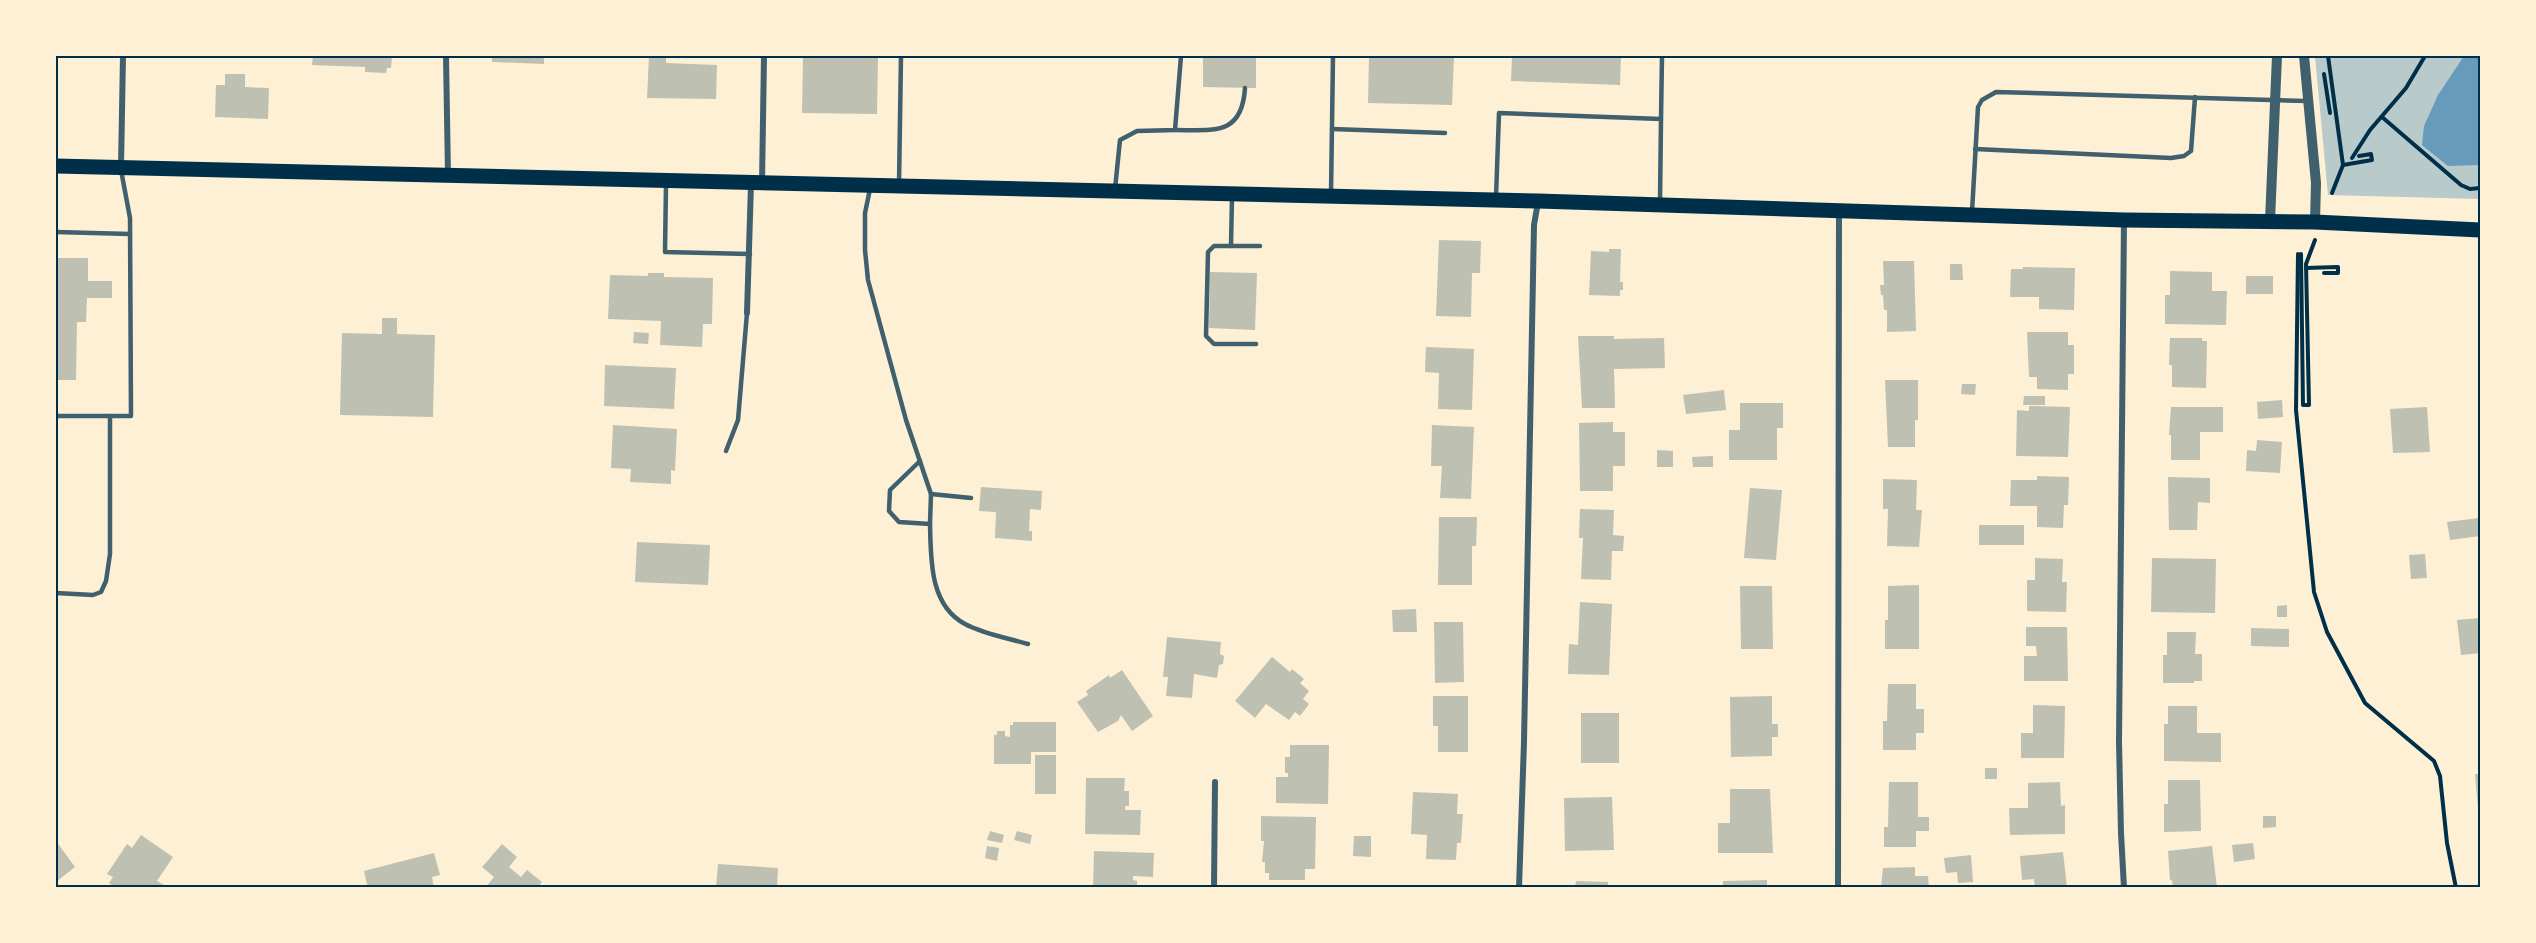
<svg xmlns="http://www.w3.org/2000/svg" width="2536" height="943" viewBox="0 0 2536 943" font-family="Quicksand,sans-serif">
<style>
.green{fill:#b9caca}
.water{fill:#669bbc}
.building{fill:#bec0b2}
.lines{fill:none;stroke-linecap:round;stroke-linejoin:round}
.path{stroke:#003049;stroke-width:4}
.service{stroke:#3f606c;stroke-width:4.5}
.minor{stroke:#3f606c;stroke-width:6}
.tertiary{stroke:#3f606c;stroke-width:10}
.primary{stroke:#003049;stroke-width:15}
.neatline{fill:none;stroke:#003049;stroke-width:2}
</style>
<rect width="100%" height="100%" fill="#fdf0d5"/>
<polygon class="green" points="2315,56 2480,56 2480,199 2328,195"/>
<polygon class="water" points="2464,56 2480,56 2480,165 2448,166 2422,145 2424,126 2438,95"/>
<g class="building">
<polygon points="313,56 392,56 391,68 387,68 386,73 365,72 365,67 312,65"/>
<polygon points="492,56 544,56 544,64 492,62"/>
<polygon points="649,56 666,56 666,63 717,65 716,99 647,98"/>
<polygon points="803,56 878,56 877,114 802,113"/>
<polygon points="1203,56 1256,56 1256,88 1203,87"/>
<polygon points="1369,56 1454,56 1452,105 1368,103"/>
<polygon points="1512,56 1621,56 1620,85 1511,81"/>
<polygon points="225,74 245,74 245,87 269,88 268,119 215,117 216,85 225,85"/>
<polygon points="1439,240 1481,241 1480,273 1472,273 1471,317 1436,316"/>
<polygon points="1609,249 1621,249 1620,282 1623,282 1623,290 1620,290 1620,296 1589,295 1591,251 1609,252"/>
<polygon points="56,258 88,258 88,281 112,281 112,298 87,298 86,322 77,322 76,380 56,380"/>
<polygon points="1883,261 1914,261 1916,331 1887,332 1887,310 1884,310 1883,295 1881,295 1880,285 1884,285"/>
<polygon points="1950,264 1962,264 1963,280 1950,280"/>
<polygon points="2023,267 2075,268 2074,310 2039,309 2039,297 2010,297 2011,269 2023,269"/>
<polygon points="2170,271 2212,272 2212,291 2227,291 2226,325 2165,324 2165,295 2170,295"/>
<polygon points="1210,272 1257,273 1255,330 1209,328"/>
<polygon points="648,273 664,273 664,277 713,278 712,324 703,324 702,347 660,345 661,321 608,319 610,275 648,276"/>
<rect x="2246" y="276" width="27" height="18"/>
<polygon points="382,318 397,318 397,334 435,335 433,417 340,415 342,333 382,334"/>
<polygon points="634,332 649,333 648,344 633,343"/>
<polygon points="2027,332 2068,332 2068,345 2074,345 2074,374 2068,374 2068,390 2037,389 2037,377 2029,377"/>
<polygon points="1578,336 1614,336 1614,339 1664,338 1665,368 1614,369 1615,408 1582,408"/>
<polygon points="2170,338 2202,338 2202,341 2207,341 2206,388 2172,387 2172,365 2169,365"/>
<polygon points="1426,347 1474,349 1472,410 1438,409 1439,373 1425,372"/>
<polygon points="605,365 676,368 674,409 604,406"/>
<polygon points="1885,380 1918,380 1918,420 1915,420 1915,447 1888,447"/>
<polygon points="1962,384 1976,384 1975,395 1961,394"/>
<polygon points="1724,390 1726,410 1686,414 1683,395"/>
<polygon points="2024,396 2045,396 2045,405 2023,405"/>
<polygon points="2282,400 2283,417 2258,419 2257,402"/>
<polygon points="1740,403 1783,403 1783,428 1777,428 1777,460 1729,460 1729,430 1740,430"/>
<polygon points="2029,406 2070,407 2068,457 2016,456 2017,410 2029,411"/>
<polygon points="2171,407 2223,407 2223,432 2200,432 2200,460 2171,460 2171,435 2169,435"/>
<polygon points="2427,407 2430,452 2393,453 2390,409"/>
<polygon points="1613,422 1613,432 1625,432 1625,466 1613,466 1613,491 1580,491 1579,423"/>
<polygon points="613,425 677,429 675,471 671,470 671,484 630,482 631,469 611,468"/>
<polygon points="1432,425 1474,427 1471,499 1440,498 1442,466 1431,466"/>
<polygon points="2257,440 2282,442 2280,473 2246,471 2247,450 2256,451"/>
<polygon points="1657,450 1673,451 1673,467 1657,467"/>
<polygon points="1713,456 1713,467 1693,467 1692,457"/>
<polygon points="2037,476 2069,477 2068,505 2064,505 2063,528 2037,527 2037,506 2010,506 2011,480 2037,480"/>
<polygon points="2168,477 2210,478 2210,503 2198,502 2197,530 2169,530"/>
<polygon points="1883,479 1917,480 1916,510 1922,510 1919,547 1887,546 1888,509 1883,509"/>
<polygon points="981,487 1042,491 1041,510 1030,509 1029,531 1032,531 1032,541 995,538 996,512 979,511"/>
<polygon points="1750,488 1782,490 1776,560 1744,558"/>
<polygon points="1580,509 1614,510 1613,535 1624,536 1623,551 1612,551 1611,580 1581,579 1583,538 1579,538"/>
<polygon points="1439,517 1477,517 1476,546 1472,546 1472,585 1438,585"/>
<polygon points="2479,518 2480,536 2450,540 2447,522"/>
<rect x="1979" y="525" width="45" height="20"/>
<polygon points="637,542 710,545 708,585 635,582"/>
<polygon points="2425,554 2427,578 2411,579 2409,555"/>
<polygon points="2035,558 2063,559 2062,582 2067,582 2066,612 2027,611 2027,580 2035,580"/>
<polygon points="2152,558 2216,559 2215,613 2151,612"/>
<polygon points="1919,585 1919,649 1885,649 1885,620 1888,620 1888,586"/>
<polygon points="1740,586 1772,586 1773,649 1741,649"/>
<polygon points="1580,602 1612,604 1609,675 1568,674 1569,644 1578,645"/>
<polygon points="2287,605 2287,617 2277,617 2277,606"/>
<polygon points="1416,609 1417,632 1393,632 1392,610"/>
<polygon points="2480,618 2480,653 2461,655 2457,620"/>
<polygon points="1434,622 1463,622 1464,682 1435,683"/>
<polygon points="2026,627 2067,627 2068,681 2024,681 2024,656 2037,656 2036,646 2026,646"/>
<polygon points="2251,628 2289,629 2289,647 2251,646"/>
<polygon points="2167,632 2196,632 2195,654 2202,654 2202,681 2194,681 2194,683 2163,683 2163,655 2167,655"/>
<polygon points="1167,637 1221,642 1220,654 1224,656 1223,664 1219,665 1217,678 1194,674 1192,698 1166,696 1168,677 1163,677"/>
<polygon points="1272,657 1290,672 1292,669 1304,679 1300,683 1309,691 1303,699 1309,704 1300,716 1295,712 1289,720 1266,704 1255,718 1235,701"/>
<polygon points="1122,670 1153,716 1132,731 1121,715 1118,721 1098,732 1077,702 1088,695 1086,691 1109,675 1110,678"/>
<polygon points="1888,684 1916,684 1916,709 1924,709 1924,733 1916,733 1916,750 1883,750 1883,721 1887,721"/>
<polygon points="1433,696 1468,696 1468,752 1438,752 1438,726 1433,726"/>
<polygon points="1772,696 1772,724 1778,724 1778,737 1772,737 1772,756 1731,757 1730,697"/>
<polygon points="2033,705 2065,706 2064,758 2021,758 2021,733 2033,733"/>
<polygon points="2168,706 2197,706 2197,733 2221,733 2221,762 2164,761 2164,724 2168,724"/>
<rect x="1581" y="713" width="38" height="50"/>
<polygon points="1013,722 1056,722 1056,752 1031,752 1031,764 994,764 994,735 997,735 997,731 1005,731 1005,736 1010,737 1010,725 1013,725"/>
<polygon points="1290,745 1329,745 1328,804 1276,803 1276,777 1288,777 1288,773 1285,773 1285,757 1290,757"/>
<rect x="1035" y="755" width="21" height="39"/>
<rect x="1985" y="768" width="12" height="11"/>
<polygon points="2475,774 2480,774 2480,809 2478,809"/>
<polygon points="1086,778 1125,778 1124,791 1129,791 1129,806 1125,806 1125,810 1141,810 1140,835 1085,834"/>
<polygon points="2168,780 2200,780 2201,831 2164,832 2164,804 2168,804"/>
<polygon points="1889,782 1918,782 1918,817 1929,817 1929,831 1916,831 1916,847 1884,847 1884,827 1888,827"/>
<polygon points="2060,782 2061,806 2065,805 2065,834 2010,835 2009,808 2028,808 2028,783"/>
<polygon points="1730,789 1770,789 1773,853 1718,853 1718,823 1730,823"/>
<polygon points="1413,792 1458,794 1457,814 1463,814 1461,843 1457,843 1456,860 1426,859 1427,835 1411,834"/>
<polygon points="1612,797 1614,850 1565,851 1564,798"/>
<polygon points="1261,816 1316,817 1315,869 1305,869 1305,880 1269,880 1269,873 1265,873 1265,862 1262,862 1264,841 1261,841"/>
<polygon points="2263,816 2276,816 2276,827 2263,828"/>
<polygon points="990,831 1004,835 1002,843 987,840"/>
<polygon points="1017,831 1032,835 1030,844 1014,840"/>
<polygon points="141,835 173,857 157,881 166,886 116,888 109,883 113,877 107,874 127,844 132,848"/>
<polygon points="1354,836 1371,836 1371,857 1353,856"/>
<polygon points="56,841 75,867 56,882"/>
<polygon points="2253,843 2255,859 2234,862 2232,845"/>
<polygon points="502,844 517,857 509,867 521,877 527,870 542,882 537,888 485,888 494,877 482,867"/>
<polygon points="987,846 999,848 997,861 985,858"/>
<polygon points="2212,846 2217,888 2173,888 2172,880 2170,880 2168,851"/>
<polygon points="1094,851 1154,853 1153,877 1133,876 1133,880 1137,881 1137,888 1093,888"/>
<polygon points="2063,852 2067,887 2035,888 2034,879 2022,880 2020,856"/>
<polygon points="434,853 440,875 432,877 434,888 368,888 364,871"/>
<polygon points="1971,855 1973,882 1958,883 1957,872 1946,873 1944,858"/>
<polygon points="718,864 778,868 777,888 716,888"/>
<polygon points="1915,867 1915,876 1928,876 1929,888 1881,888 1883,868"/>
<polygon points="1767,880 1767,888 1723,888 1723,881"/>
<polygon points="1576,881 1608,882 1608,888 1575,888"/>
</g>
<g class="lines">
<g class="path">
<polyline points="2328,56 2343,165 2332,193"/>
<polyline points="2324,74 2330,113"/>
<polyline points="2382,117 2461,185 2470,189 2480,188"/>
<polyline points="2352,158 2370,130 2406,88 2425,56"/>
<polyline points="2343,165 2372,160 2371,154 2359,156"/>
<polyline points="2298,254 2296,410 2314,592 2327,632 2365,703 2434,761 2440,776 2447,843 2456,888"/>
<polyline points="2301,254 2303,405 2309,405 2306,264 2315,240"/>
<polyline points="2306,268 2338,267 2338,273 2324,273"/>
</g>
<g class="service">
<polyline points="1661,119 1662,56"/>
<polyline points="1332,129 1445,133"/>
<path d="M1175,130C1214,130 1242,136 1245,88"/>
<polyline points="1975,149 2171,158 2184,156 2191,151 2195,97"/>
<polyline points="666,184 665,252 750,254"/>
<polyline points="899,184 901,56"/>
<polyline points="870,189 865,213 865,250 868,280 906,420 931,494 971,498"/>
<polyline points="1115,189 1120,140 1137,131 1175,130 1181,56"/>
<polyline points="1331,194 1333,56"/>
<polyline points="1496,197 1499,113 1661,119 1660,202"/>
<polyline points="1972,212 1978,107 1982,100 1996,92 2307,101"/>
<polyline points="56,232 130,234"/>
<polyline points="1231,246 1232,197"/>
<polyline points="1256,344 1214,344 1206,336 1208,252 1214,246 1260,246"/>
<polyline points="56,416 131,416 130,218 121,170"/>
<polyline points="726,451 738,420 747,313"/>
<polyline points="920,461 890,490 889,511 899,522 930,524 931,494"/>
<path d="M930,524C931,558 929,605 965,624C984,634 1007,638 1028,644"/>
<polyline points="56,593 93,595 101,592 106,581 110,554 110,416"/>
</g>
<g class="minor">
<polyline points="446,56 448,175"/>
<polyline points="121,167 123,56"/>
<polyline points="762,183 764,56"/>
<polyline points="2124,220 2119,742 2121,833 2124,888"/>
<polyline points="747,313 751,184"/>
<polyline points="1214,888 1215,782"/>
<polyline points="1519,888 1524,742 1534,225 1538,202"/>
<polyline points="1838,888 1839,210"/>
</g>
<g class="tertiary">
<polyline points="2304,56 2316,183 2315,222"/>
<polyline points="2270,221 2277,56"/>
</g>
<polyline class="primary" points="56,166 1538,201 2124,220 2315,222 2480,230"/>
</g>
<rect width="2536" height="943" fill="none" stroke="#fdf0d5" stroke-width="114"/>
<rect x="57" y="57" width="2422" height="829" class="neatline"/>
</svg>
